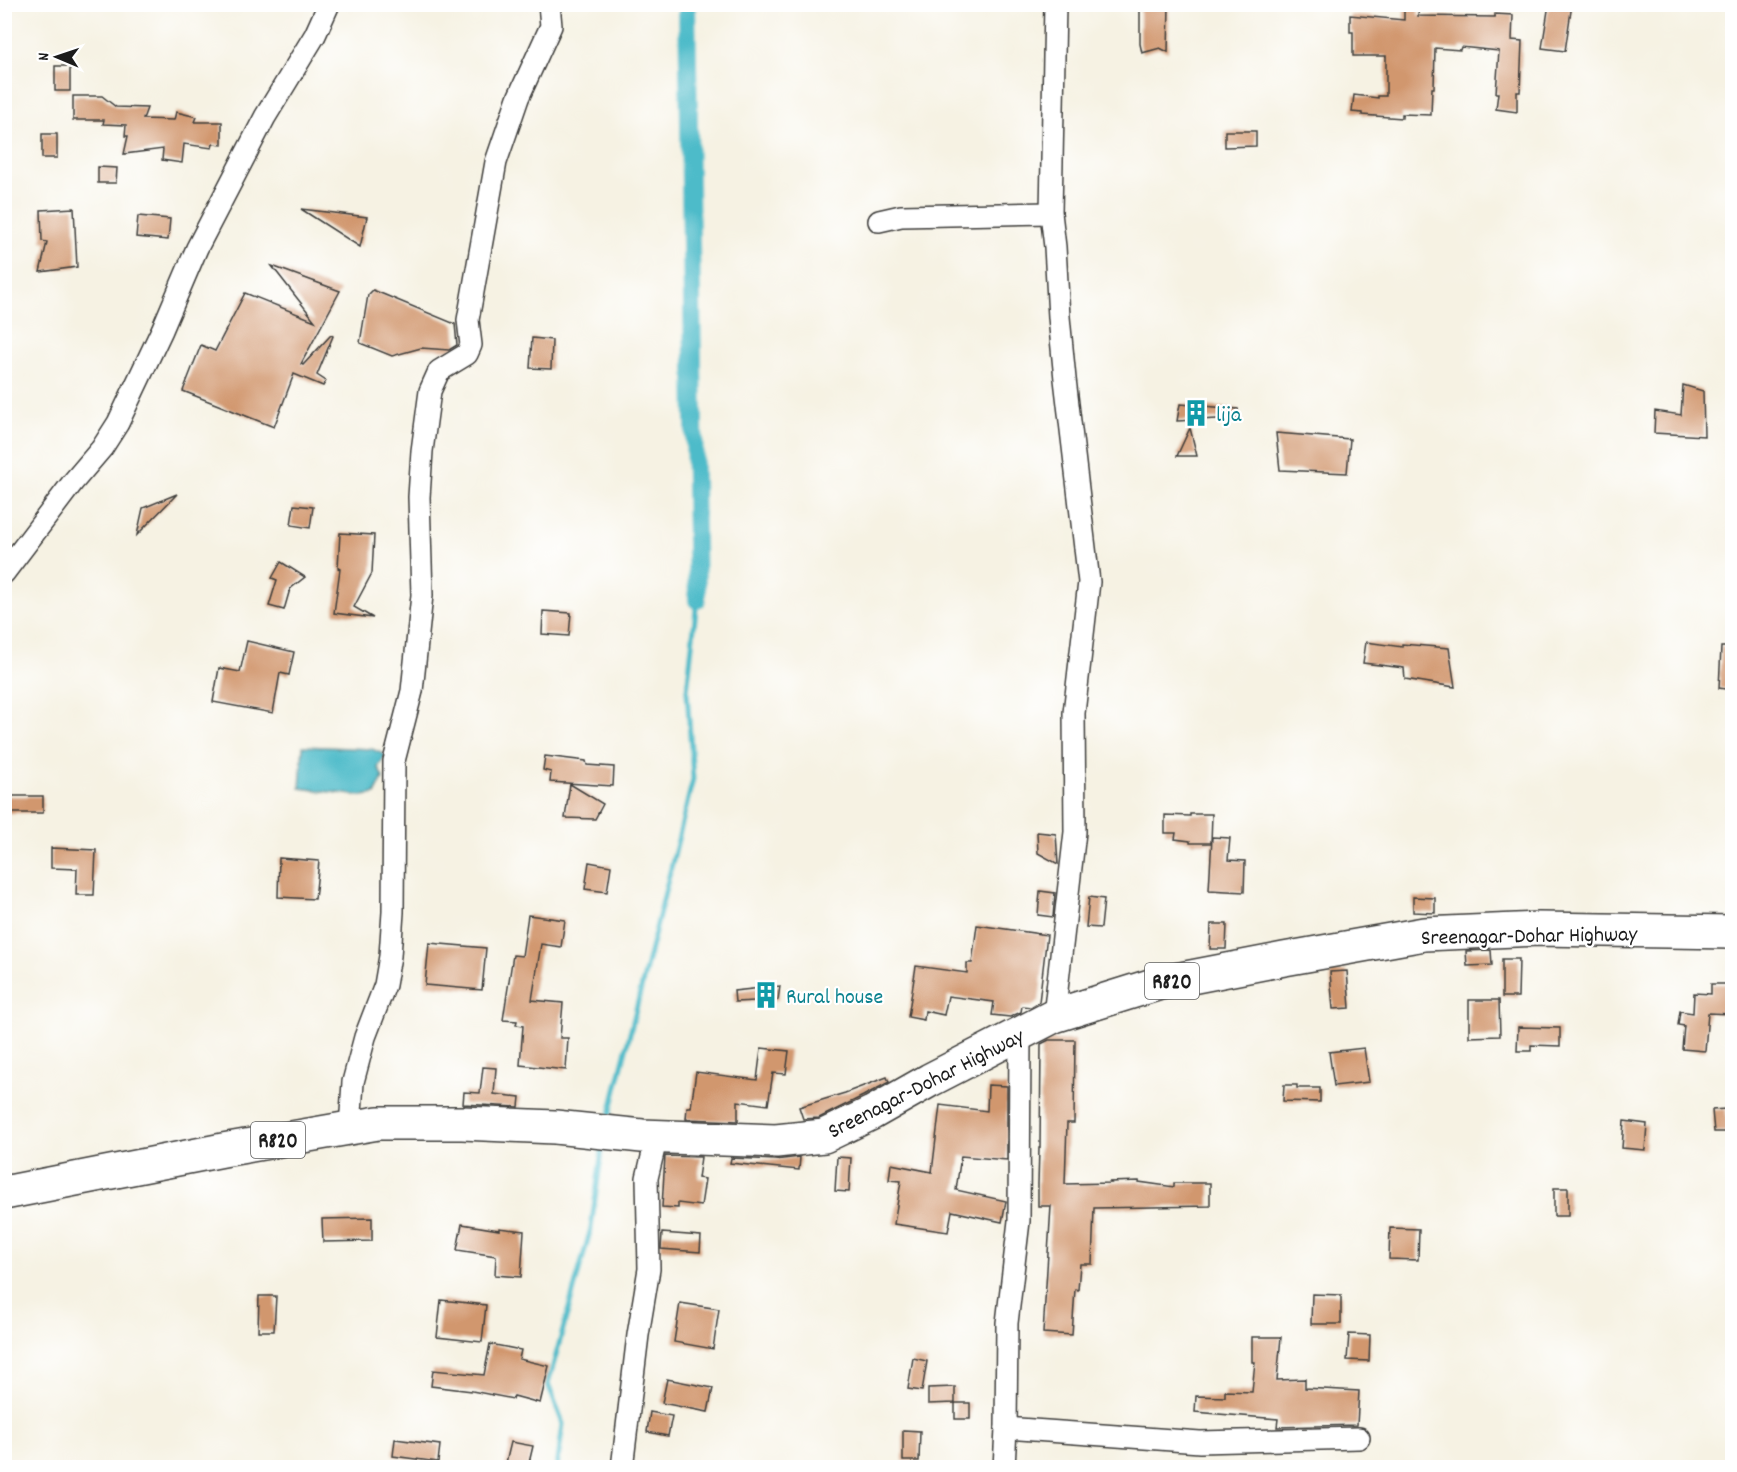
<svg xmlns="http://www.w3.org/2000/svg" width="1737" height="1472" viewBox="0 0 1737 1472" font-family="Dekko,sans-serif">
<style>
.water{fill:#4ebbc9;stroke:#356c72;stroke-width:1.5}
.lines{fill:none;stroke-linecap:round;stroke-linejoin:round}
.stream{stroke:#4ebbc9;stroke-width:5}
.canal{stroke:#4ebbc9;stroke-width:18}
.building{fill:#d1976e}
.street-casing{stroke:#3d3c3a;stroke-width:24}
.primary-casing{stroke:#3d3c3a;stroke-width:36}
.street{stroke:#fff;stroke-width:21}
.primary{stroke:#fff;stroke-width:33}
.labels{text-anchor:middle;stroke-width:4.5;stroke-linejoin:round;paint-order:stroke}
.shield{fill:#fff;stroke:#606060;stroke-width:1.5}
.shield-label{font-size:21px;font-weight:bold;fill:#1c1c1c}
.culture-label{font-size:22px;fill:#0d838f;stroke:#fff;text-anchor:start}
.street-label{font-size:22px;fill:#1c1c1c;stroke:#fff}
</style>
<rect width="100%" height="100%" fill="#fff"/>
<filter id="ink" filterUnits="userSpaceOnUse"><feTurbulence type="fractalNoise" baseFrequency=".0167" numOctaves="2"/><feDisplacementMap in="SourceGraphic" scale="12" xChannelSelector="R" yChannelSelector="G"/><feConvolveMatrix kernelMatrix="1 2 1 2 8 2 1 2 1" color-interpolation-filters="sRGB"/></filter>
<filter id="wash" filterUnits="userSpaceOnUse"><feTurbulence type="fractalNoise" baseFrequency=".008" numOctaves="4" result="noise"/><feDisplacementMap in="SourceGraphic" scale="24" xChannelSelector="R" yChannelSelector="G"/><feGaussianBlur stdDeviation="1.35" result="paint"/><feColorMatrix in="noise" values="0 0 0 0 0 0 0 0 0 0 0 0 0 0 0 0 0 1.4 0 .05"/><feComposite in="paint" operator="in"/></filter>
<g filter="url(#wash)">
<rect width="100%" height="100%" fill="#f6f2e3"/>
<polygon class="water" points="303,746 372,749 386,755 378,767 383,778 375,794 362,796 300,788"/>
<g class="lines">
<g class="stream">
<polyline points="608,1122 693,779 687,691 697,600"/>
<polyline points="557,1468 563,1424 548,1384 591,1228 603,1143"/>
</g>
<polyline class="canal" points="687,4 697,600"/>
</g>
<g id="blocks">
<g class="building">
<polygon points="1140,4 1169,4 1168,52 1160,48 1142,53 1140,44"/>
<polygon points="1404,4 1419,4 1418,16 1495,17 1495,14 1513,15 1512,40 1522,41 1520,92 1517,92 1517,112 1496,109 1498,93 1496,93 1499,51 1461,47 1460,50 1435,48 1434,88 1432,88 1431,115 1402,114 1402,118 1362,115 1362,113 1352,112 1354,95 1378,98 1378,96 1386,96 1386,56 1353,56 1353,32 1350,32 1350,15 1404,20"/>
<polygon points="1549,4 1572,4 1565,51 1542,48"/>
<rect x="55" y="66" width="15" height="25"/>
<polygon points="73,96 102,96 116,107 147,108 143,119 174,120 176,112 197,117 195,122 222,122 222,145 213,144 212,148 184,144 182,163 162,160 163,149 124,154 128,136 125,136 126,125 103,124 104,120 73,120"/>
<polygon points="1225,131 1256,131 1256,146 1225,147"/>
<rect x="42" y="134" width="15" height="24"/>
<polygon points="98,167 117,168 116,183 98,183"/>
<polygon points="74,208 77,267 40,272 47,242 42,241 41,210"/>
<polygon points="301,209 367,217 360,247"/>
<polygon points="138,216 170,219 168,240 136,237"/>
<polygon points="272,266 340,291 301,364 303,365 331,335 333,336 317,375 326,381 323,386 294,374 274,427 183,391 201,345 215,351 245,293 315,321"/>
<polygon points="373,290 455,324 457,345 449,350 421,348 392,356 360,343 368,295"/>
<polygon points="532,338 552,340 551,369 530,368"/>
<polygon points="1683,385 1703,391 1704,436 1654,433 1655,411 1681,415"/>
<polygon points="1180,404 1238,409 1238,418 1177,421"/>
<polygon points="1190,428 1197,456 1177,456"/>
<polygon points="1276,433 1350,439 1347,473 1280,470"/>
<polygon points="177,494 137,535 143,508"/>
<polygon points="294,505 313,507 310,528 291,525"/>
<polygon points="340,533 374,535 372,573 354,607 373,618 334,613 340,569 338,568"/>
<polygon points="281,562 305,577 290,589 284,610 269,606 277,580 272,578"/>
<polygon points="543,611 571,613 569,636 542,634"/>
<polygon points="247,641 294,652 289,675 280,673 273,713 213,702 219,668 240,672"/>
<polygon points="1366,642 1402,647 1402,644 1449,648 1455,687 1405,679 1404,668 1363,663"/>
<polygon points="1721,647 1732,647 1732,690 1719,688"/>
<polygon points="545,756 586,761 587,765 614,767 613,786 550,782 551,772 543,770"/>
<polygon points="570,784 603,804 595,819 565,818"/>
<rect x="4" y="796" width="39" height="17"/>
<polygon points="1190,814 1212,814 1211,843 1190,843 1190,841 1175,839 1176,833 1165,833 1165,815 1190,816"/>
<polygon points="1037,832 1056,834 1058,864 1038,853"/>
<polygon points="1212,837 1230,838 1228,860 1245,861 1244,892 1209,890"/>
<polygon points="51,848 96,850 94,895 76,895 77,869 51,868"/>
<polygon points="279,858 319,861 315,899 278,897"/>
<polygon points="589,862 611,866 607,892 585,889"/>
<polygon points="1040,891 1055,893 1053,917 1038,915"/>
<polygon points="1089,897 1104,899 1101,928 1086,927"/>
<polygon points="1413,897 1435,898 1435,913 1413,912"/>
<polygon points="528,915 565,920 561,947 541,944 532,1000 563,1003 560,1038 568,1038 566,1070 520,1065 523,1026 516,1025 517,1021 503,1020 513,955 522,956"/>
<polygon points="1211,924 1227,924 1226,949 1210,949"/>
<polygon points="977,925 1047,935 1039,1002 1031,1007 1022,1006 1021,1012 1010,1017 992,1015 994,1002 948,996 944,1015 925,1011 924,1020 908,1017 916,966 967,973 967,963 972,963"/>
<polygon points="429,943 486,948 482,990 425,985"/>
<polygon points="1491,950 1492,965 1467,966 1466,951"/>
<polygon points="1502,959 1519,959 1518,997 1502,997"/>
<polygon points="1347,971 1350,1008 1333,1009 1330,972"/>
<polygon points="1711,984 1732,984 1732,1014 1708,1013 1705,1051 1682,1049 1684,1026 1678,1025 1680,1011 1693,1013 1694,993 1711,994"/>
<polygon points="780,986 778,1000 735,1002 734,991"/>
<polygon points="1469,1000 1499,1000 1500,1036 1469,1037"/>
<polygon points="1518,1027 1560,1028 1560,1046 1531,1045 1531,1051 1517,1051"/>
<polygon points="1049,1040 1075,1040 1074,1123 1067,1123 1065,1184 1111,1183 1110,1182 1139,1181 1139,1182 1174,1187 1174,1183 1210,1183 1210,1206 1094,1208 1092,1264 1080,1264 1078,1290 1075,1289 1072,1335 1043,1333 1051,1206 1038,1206 1038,1184 1039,1148 1040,1148 1041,1044"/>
<polygon points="761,1048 789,1051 786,1074 773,1073 768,1105 738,1101 738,1121 686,1119 687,1107 691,1107 696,1072 757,1080"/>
<polygon points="1364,1048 1369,1082 1334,1086 1329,1052"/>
<polygon points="483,1067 496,1068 494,1094 520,1097 519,1107 463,1104 464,1092 480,1093"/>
<polygon points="887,1077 889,1082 863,1096 819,1118 803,1119 799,1107 845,1093"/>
<polygon points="988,1085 1007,1086 1007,1160 961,1156 956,1190 1006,1201 1002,1222 952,1211 948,1232 894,1224 901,1181 889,1180 891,1164 932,1172 940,1105 987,1111"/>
<polygon points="1284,1085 1297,1085 1297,1088 1320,1088 1320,1102 1283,1101"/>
<polygon points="1726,1109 1728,1132 1714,1132 1712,1110"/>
<polygon points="1624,1121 1647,1124 1645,1150 1622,1148"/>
<polygon points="665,1156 701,1157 698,1178 705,1179 701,1206 678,1203 678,1208 662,1207"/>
<polygon points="800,1157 799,1170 730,1163 731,1158 775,1160"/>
<polygon points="837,1157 851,1158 849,1192 835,1191"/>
<rect x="1554" y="1188" width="14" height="28"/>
<polygon points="372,1218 372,1241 323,1242 322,1219"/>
<polygon points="462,1224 499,1230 499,1228 524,1231 521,1277 495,1275 496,1256 457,1250"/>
<polygon points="1390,1228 1419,1229 1418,1260 1389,1259"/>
<polygon points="662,1233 701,1236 700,1252 661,1249"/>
<polygon points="1312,1294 1341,1295 1341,1324 1311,1324"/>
<polygon points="259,1296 276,1296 274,1331 258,1331"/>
<polygon points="441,1300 486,1305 482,1342 437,1337"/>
<polygon points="680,1303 719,1309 713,1349 674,1342"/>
<polygon points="1349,1334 1370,1335 1369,1361 1347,1360"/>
<polygon points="1252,1337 1281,1337 1277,1380 1305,1379 1305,1388 1359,1391 1357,1425 1277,1427 1278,1419 1195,1412 1196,1396 1225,1397 1225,1391 1252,1392 1255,1362 1252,1362"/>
<polygon points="490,1344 521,1350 519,1359 549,1366 540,1403 514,1396 513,1399 472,1391 431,1386 433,1370 484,1375"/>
<polygon points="913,1358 927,1361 922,1391 908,1389"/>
<polygon points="667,1379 713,1388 708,1412 662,1403"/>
<polygon points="955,1387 955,1403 928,1404 928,1388"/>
<rect x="955" y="1403" width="15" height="16"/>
<polygon points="650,1412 672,1416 668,1436 647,1432"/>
<polygon points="903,1430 920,1431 919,1461 903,1461"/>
<polygon points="395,1439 440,1445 438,1462 393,1456"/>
<polygon points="511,1442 533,1446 528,1467 505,1467"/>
</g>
</g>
</g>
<g filter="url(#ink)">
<use href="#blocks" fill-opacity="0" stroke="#3d3c3a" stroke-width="1.5"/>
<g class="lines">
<defs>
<g id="street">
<polyline points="879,221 901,216 1051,213"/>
<polyline points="4,573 73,482 102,448 118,423 162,330 197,248 265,117 315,35 329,4"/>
<polyline points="1054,1016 1075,832 1074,713 1089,582 1065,379 1059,317 1055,247 1051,213 1055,4"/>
<polyline points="350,1128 353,1082 365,1037 385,985 390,956 393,912 394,761 412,691 422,595 419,497 422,451 430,391 439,371 467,354 471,345 468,320 496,162 518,98 551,26 549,4"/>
<polyline points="1006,1428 1200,1442 1359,1438"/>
<polyline points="622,1468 638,1335 649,1269 647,1178 657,1136"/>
<polyline points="1004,1468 1006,1428 1007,1323 1019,1221 1020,1033"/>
</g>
<polyline id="primary" points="4,1193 223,1150 378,1123 462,1123 555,1127 642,1136 776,1141 824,1136 872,1113 930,1080 1054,1016 1160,983 1284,959 1424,934 1538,929 1732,932"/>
</defs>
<use href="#street" class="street-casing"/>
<use href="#primary" class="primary-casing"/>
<use href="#street" class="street"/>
<use href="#primary" class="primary"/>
</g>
</g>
<defs>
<symbol id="building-bare" viewBox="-9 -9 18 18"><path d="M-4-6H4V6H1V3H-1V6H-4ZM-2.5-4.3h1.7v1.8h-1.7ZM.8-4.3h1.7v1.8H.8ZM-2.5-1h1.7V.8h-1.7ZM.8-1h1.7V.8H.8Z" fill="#0f9aa8" stroke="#fff" stroke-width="2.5" paint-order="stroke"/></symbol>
</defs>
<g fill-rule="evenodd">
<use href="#building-bare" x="1177" y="394" width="38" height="38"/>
<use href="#building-bare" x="747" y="976" width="38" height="38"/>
</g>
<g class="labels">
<g class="shield">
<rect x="1145" y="963" width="54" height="36" rx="4.5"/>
<rect x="251" y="1122" width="54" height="36" rx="4.5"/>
</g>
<g class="shield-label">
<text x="1172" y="988">R820</text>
<text x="278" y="1147">R820</text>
</g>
<g class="culture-label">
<text x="1216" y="421">lija</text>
<text x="786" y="1003">Rural house</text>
</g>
<g class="street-label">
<text transform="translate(1529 934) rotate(-1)" y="8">Sreenagar-Dohar Highway</text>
<text transform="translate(925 1082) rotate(-27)" y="8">Sreenagar-Dohar Highway</text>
</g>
</g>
<rect width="1737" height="1472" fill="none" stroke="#fff" stroke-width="24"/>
<g transform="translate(57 57) rotate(272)" stroke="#ffffff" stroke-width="4.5" paint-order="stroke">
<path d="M0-4.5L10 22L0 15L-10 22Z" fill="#1c1c1c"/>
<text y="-9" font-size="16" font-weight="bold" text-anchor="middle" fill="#1c1c1c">N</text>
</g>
</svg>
